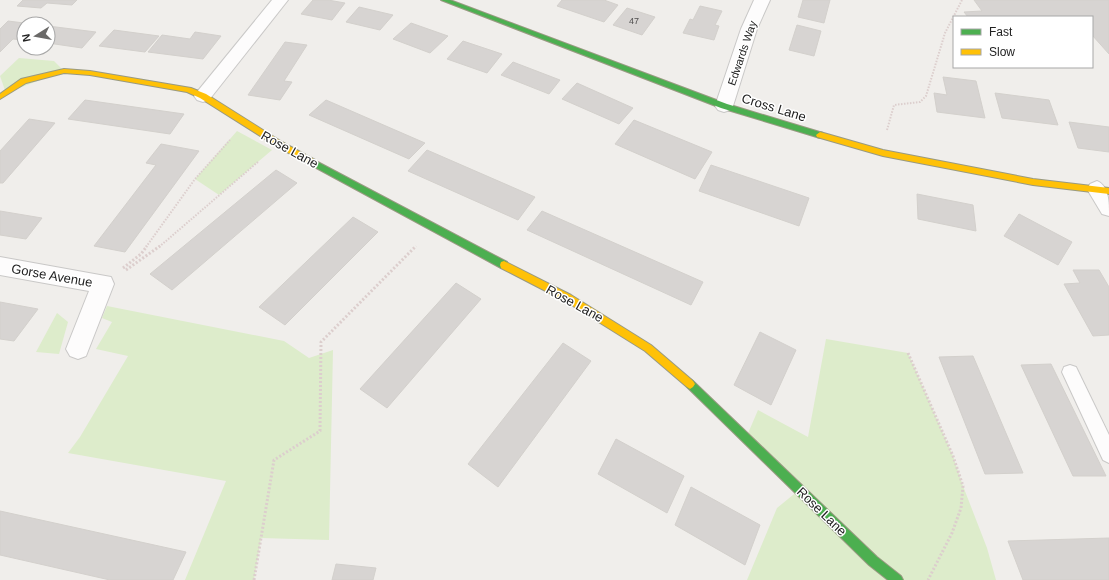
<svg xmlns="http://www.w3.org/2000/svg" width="1109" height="580" viewBox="0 0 1109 580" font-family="Helvetica,sans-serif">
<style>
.grass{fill:#ddeccb}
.building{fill:#d7d4d2;stroke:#d3d0cc}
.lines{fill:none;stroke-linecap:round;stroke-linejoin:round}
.lane-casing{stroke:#c9c8c7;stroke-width:2}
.street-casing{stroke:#c9c8c7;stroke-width:2}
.fast-casing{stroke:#999a82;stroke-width:2}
.slow-casing{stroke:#999a82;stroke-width:2}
.path-far1{stroke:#dccecd;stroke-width:2;stroke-dasharray:1.5 1.5;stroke-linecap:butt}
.path{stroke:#dccecd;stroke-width:3;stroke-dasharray:2 2;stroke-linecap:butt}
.lane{fill:#fdfcfc;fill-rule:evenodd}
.street{fill:#fdfcfc;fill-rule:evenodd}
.fast{fill:#4caf50;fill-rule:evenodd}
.slow{fill:#ffc107;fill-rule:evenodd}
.labels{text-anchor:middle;stroke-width:3;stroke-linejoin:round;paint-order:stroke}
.far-number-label{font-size:9px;fill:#4f4e4e}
.far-street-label{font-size:11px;fill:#222;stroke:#fff}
.street-label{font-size:13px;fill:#222;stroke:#fff}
</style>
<rect width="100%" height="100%" fill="#f0eeeb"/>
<g class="grass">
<polygon points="19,58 54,61 64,71 6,93 0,76"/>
<polygon points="237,131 272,150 219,195 195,179"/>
<polygon points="107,306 284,341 309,358 333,350 329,540 261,538 254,580 185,580 226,481 68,453 80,437 128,356 96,349 112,322 102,318"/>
<polygon points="57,313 68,322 59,354 36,352"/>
<polygon points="826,339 908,353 953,456 963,486 987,548 996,580 747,580 777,508 799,490 746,438 758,410 808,437"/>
</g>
<g class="building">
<polygon points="23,0 77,0 72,5 47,3 41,8 17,6"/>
<polygon points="313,0 328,0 345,3 332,20 301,14"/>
<polygon points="562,0 604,0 618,5 604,22 557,6"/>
<polygon points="803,0 830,0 824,23 798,17"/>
<polygon points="974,0 1109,0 1109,54 1092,35 1092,17 968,17 964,12 982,11"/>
<polygon points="700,6 722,11 715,25 719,26 714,40 683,33 690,19 693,20"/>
<polygon points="359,7 393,15 380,30 346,22"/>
<polygon points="627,8 655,17 642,35 613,25"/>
<polygon points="8,21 32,24 24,24 24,40 13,39 0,52 0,29"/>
<polygon points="411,23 448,36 430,53 393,39"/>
<polygon points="797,25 821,31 814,56 789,50"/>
<polygon points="48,26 96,32 82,48 48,43"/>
<polygon points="114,30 159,36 145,52 99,46"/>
<polygon points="195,32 221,36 203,59 148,52 162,35 190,39"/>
<polygon points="463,41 502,54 487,73 447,59"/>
<polygon points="285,42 307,45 284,81 292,82 280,100 248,95"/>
<polygon points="513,62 560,80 549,94 501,75"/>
<polygon points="943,77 976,81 985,118 937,112 934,93 947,95"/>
<polygon points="577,83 633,108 619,124 562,99"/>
<polygon points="995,93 1049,100 1058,125 1002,118"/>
<polygon points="85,100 184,114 170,134 68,119"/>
<polygon points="326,100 425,143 409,159 309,115"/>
<polygon points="29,119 55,123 3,183 0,183 0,151"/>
<polygon points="634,120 712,152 695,179 615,144"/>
<polygon points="1069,122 1109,127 1109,152 1078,148"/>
<polygon points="161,144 199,151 125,252 94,246 156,165 146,163"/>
<polygon points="427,150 535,197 518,220 408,171"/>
<polygon points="711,165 809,198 799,226 699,191"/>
<polygon points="276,170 297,183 172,290 150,274"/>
<polygon points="917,194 973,205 976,231 918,219"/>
<polygon points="0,211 42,218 26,239 0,235"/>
<polygon points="542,211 703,282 691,305 527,230"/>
<polygon points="1019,214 1072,242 1058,265 1004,236"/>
<polygon points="353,217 378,232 285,325 259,307"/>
<polygon points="1073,270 1099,270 1109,287 1109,335 1093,336 1064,284 1080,283"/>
<polygon points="456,283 481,299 387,408 360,389"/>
<polygon points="0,302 38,309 14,341 0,339"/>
<polygon points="760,332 796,350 771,405 734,385"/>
<polygon points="563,343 591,361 498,487 468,464"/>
<polygon points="973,356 1023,473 985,474 939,357"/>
<polygon points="1051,364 1106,476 1073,476 1021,365"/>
<polygon points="616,439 684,476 667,513 598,474"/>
<polygon points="691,487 760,525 745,565 675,525"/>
<polygon points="0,511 186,552 173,580 110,580 0,555"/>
<polygon points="1109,538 1109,580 1023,580 1008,541"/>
<polygon points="336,564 376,568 373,580 332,580"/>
</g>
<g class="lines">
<defs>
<polygon id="lane" points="1070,365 1076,367 1109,435 1109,463 1103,460 1062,372 1064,367"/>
<g id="street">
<polygon points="272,0 288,0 209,100 203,102 197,100 194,96 197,92"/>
<polygon points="754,0 770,0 757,29 733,106 730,110 724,112 718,110 715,106 741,29"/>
<path d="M1097,181C1109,186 1109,202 1109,216L1102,214L1087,189L1090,184Z"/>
<polygon points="0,257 111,277 114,284 86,356 78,359 70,356 66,349 89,291 0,275"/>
</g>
<g id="fast">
<polygon points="441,0 450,0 727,104 823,133 824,135 820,138 721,108"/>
<polygon points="312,159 507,262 508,265 507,268 501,268 309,164 308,162 309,160"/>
<polygon points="690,379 693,381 877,557 901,576 903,580 888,580 869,565 687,387 685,384 687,381"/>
</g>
<g id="slow">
<polygon points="64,69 90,71 191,88 206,94 282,142 315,160 316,162 312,165 309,164 276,146 200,98 187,92 90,75 64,73 26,83 0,99 0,94 21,79"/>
<polygon points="820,132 883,150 1033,179 1109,188 1109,194 1033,185 883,156 817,137 816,135"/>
<polygon points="504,261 571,295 651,345 693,381 695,384 693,387 690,389 687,387 645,351 565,301 501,268 500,265 501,262"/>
</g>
</defs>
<use href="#lane" class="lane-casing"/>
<use href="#street" class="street-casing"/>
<use href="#fast" class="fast-casing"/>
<use href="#slow" class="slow-casing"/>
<g class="path-far1">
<polyline points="887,130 894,105 920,102 926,96 945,33 962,0"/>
<polyline points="146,247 195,179 230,140"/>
<polyline points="159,247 259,161"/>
</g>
<g class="path">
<polyline points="123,268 141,254 147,246"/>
<polyline points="126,270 160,246"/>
<polyline points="908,353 953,456 963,486 961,508 952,533 928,580"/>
<polyline points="254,580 274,460 320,431 321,342 416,246"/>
</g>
<use href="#lane" class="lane"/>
<use href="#street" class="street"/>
<use href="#fast" class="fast"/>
<use href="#slow" class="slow"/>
</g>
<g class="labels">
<g class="far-number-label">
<text x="634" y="24">47</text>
</g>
<g class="far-street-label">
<text transform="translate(742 53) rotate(-71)" y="4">Edwards Way</text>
</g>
<g class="street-label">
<text transform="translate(774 107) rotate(17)" y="5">Cross Lane</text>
<text transform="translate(290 149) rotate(29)" y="5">Rose Lane</text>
<text transform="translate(52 275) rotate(10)" y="5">Gorse Avenue</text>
<text transform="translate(575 303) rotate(29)" y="5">Rose Lane</text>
<text transform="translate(822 511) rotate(44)" y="5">Rose Lane</text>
</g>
</g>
<rect x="953" y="16" width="140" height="52" fill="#ffffff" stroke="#a7a7a7"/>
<rect x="961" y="29" width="20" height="6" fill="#4caf50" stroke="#a7a7a7"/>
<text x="989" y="36" font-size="12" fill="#222222">Fast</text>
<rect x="961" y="49" width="20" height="6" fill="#ffc107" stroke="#a7a7a7"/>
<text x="989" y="56" font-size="12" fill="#222222">Slow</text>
<g transform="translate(36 36) rotate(259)"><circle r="19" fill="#ffffff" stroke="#a7a7a7"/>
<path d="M0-3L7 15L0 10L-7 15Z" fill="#6a6968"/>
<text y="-6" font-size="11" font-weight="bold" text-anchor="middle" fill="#222222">N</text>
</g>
</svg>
